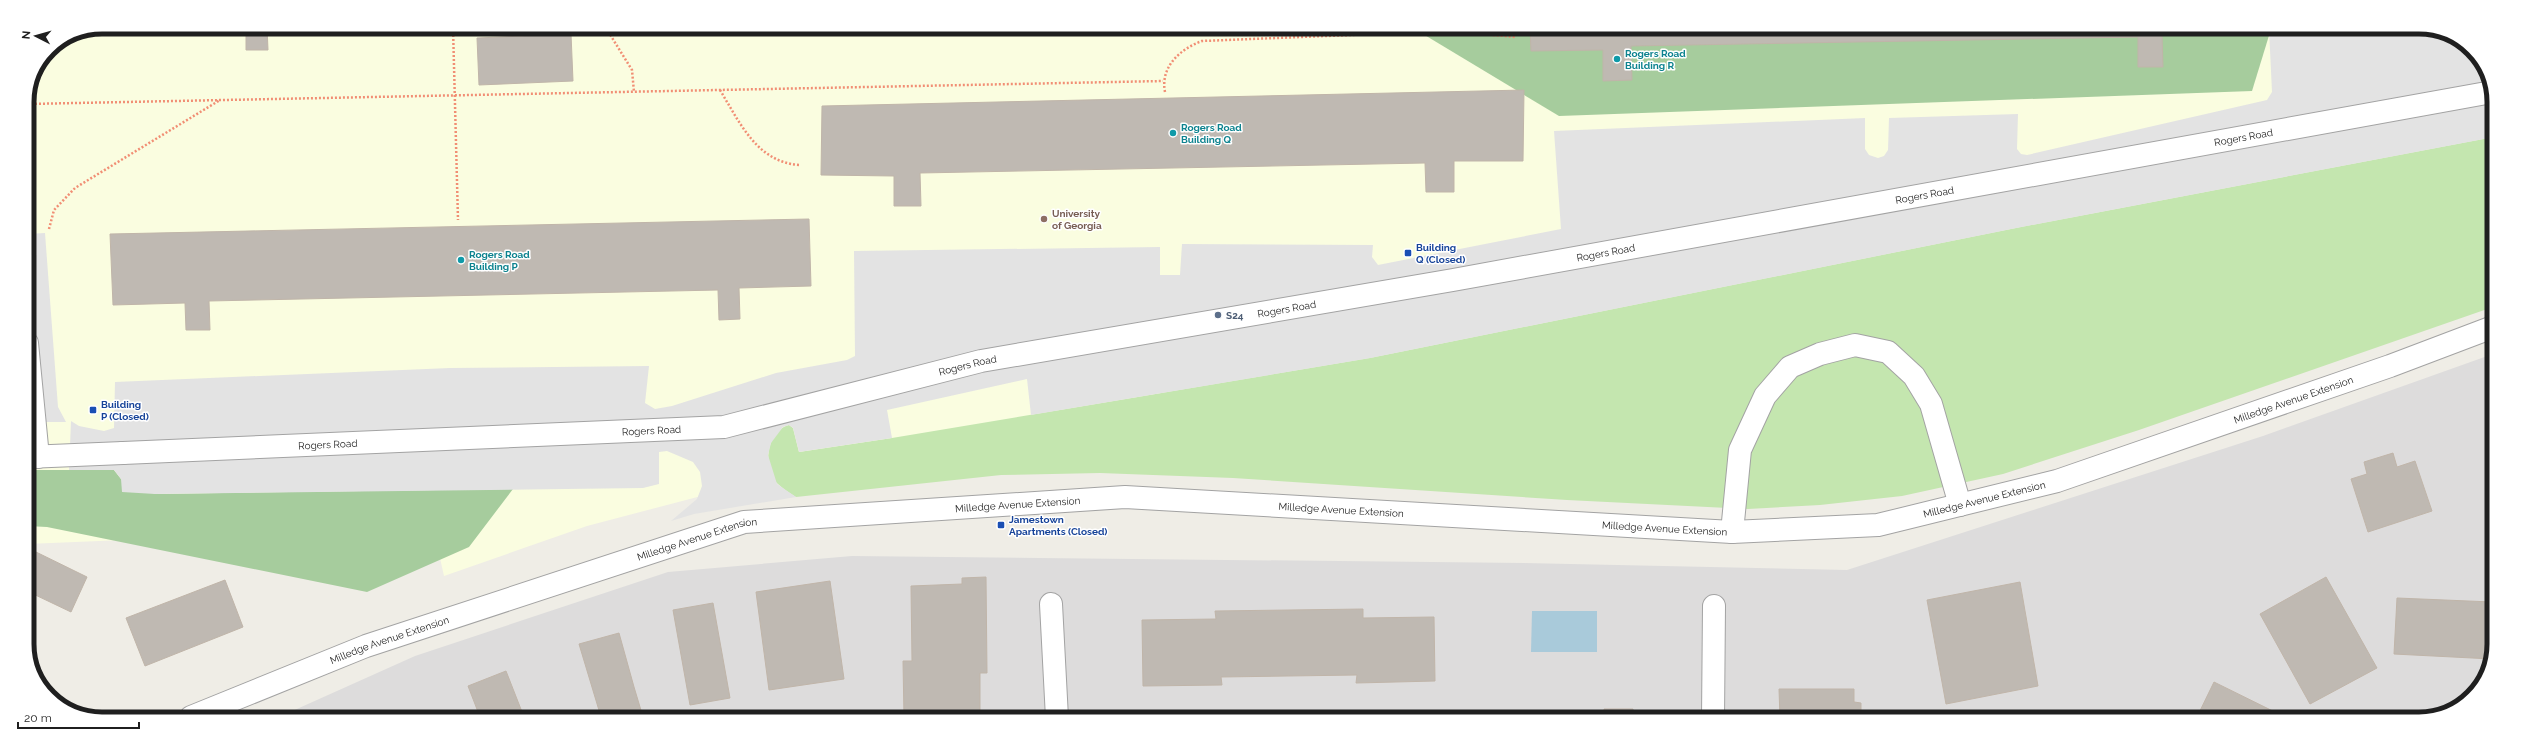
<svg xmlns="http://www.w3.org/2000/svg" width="2521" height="746" viewBox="0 0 2521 746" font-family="Raleway,sans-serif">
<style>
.residential{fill:#dddcdc}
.education{fill:#fafde0}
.grass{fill:#c4e6af}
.forest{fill:#a6cc9d}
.parking{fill:#e3e3e3}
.water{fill:#a9cada}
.building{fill:#bfb9b2;stroke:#c0b5a9}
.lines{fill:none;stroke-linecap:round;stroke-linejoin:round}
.lane-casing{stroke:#a3a3a3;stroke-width:24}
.street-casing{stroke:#a3a3a3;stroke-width:24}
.path{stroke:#f18e74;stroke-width:2.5;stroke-dasharray:2 2;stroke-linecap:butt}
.lane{stroke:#fff;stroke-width:22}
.street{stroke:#fff;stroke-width:22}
.culture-dot{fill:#0f9aa8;stroke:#fff;stroke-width:1.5}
.education-dot{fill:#8d6e63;stroke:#fff;stroke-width:1.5}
.transit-dot{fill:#1a4fb4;stroke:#fff;stroke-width:1.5}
.service-dot{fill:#5c6f8a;stroke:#fff;stroke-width:1.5}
.labels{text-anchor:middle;stroke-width:3;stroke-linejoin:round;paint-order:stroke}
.culture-label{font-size:10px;font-weight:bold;fill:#0d838f;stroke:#fff;text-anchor:start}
.street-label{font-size:10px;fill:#1f1f1f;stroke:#fff}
.education-label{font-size:10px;font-weight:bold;fill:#785e54;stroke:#fff;text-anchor:start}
.transit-label{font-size:10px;font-weight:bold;fill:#164399;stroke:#fff;text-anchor:start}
.service-label{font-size:10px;font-weight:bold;fill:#4e5e75;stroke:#fff;text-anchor:start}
.rim{fill:none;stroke:#1f1f1f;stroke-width:5}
</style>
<rect width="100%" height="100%" fill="#efede6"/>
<polygon class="residential" points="2493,354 2492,663 2465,703 2419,719 279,717 415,656 668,572 852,556 1524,563 1847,570 2263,436"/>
<polygon class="education" points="102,27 2438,29 2476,53 2494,97 705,495 587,526 444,576 433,527 27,544 27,102 33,73 49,49 73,33"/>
<path class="grass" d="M2494,137L2493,307L2139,430L2003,474L1902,496L1820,505L1748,509L1567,500L1233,478L1100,473L1001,475L796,497C790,493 783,489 778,484C762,469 766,431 789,425L793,428L799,452L892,438L1370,358L2016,228Z"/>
<g class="forest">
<polygon points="1413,28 2271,29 2252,91 1559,116"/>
<polygon points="27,470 114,470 121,479 155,494 513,489 469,547 367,592 47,527 27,526"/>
</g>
<g class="parking">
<polygon points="2269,29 2438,29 2476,53 2494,97 2494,137 2016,228 1370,358 1031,415 1027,379 887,410 892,438 799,452 793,428 789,425 783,427 771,443 768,455 777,484 796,497 694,514 671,521 697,499 702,486 700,472 693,462 667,451 659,452 659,484 643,488 155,494 122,492 121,479 114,470 69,470 71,421 79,426 104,431 114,428 115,382 450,368 649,366 645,403 655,409 672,406 776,373 847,360 855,356 854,251 1160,247 1160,275 1180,275 1182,244 1373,245 1372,257 1378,265 1561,229 1554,131 1865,118 1865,149 1869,155 1878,158 1884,156 1888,150 1889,118 2018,114 2017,149 2021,154 2027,155 2267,100 2272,92"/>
<polygon points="45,233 58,407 66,422 27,422 27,234"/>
</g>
<polygon class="water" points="1532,611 1597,611 1597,652 1531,652"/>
<g class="building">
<polygon points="246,27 267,27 268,50 246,50"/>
<polygon points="1530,29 2234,29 2234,33 2162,35 2163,67 2138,67 2138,37 1631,46 1632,80 1603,81 1603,50 1531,51"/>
<polygon points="571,34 573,81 479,85 477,38"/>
<polygon points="1524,90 1523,161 1454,161 1454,192 1426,192 1425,163 920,173 921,206 894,206 894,176 821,175 822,106"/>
<polygon points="809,219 811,286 739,288 740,319 719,320 718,290 209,301 210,330 186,330 185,303 113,305 110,234"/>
<polygon points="2393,453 2397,467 2415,461 2432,511 2368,532 2351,479 2367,474 2364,462"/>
<polygon points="36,552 87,577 71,612 27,591 27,572"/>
<polygon points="986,577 987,673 980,673 980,717 904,717 903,661 912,661 911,586 962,584 962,578"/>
<polygon points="2326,577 2377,668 2310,704 2260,614"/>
<polygon points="225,580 243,627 145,666 126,618"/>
<polygon points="830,581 844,679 769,690 756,592"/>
<polygon points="2020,582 2038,686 1946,704 1927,600"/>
<polygon points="2397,598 2492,602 2492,659 2394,654"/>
<polygon points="713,603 730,698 690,705 673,610"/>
<polygon points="1363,609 1363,618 1434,617 1435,681 1356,683 1357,675 1221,677 1222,685 1143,686 1142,620 1216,619 1215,611"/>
<polygon points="619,633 634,687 643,717 601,717 579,644"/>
<polygon points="506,671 524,717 480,717 468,686"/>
<polygon points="2214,682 2289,719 2196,719"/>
<polygon points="1779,689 1854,689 1854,702 1861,703 1861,718 1780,718"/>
<polygon points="1604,709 1633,709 1634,718 1605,718"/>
</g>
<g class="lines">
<defs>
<g id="lane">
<polyline points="27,343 38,457"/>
<path id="s1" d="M123,453L724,427L981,361L1453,280L2492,92"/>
<polyline points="1051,604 1057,718"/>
<polyline points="1713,718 1714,606"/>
</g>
<g id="street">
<polyline points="27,457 123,453"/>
<polyline points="1732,532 1740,450 1765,396 1790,367 1820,354 1855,345 1888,352 1914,376 1931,404 1960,505"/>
<path id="s2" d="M191,717L366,646L744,522L1125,497L1732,532L1878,525L2057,481L2390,366L2493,327"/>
</g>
</defs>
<use href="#lane" class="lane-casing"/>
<use href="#street" class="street-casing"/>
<g class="path">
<polyline points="453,27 458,220"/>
<polyline points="606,28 632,70 634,92"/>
<path d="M720,90C740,123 757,162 799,165"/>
<path d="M1165,92C1160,67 1180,49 1202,41L1450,31L1515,37"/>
<polyline points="27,104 1163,81"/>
<polyline points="49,229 54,210 75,188 220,100"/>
</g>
<use href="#lane" class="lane"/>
<use href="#street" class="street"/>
</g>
<g class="culture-dot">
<circle cx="1617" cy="59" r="4"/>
<circle cx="1173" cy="133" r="4"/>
<circle cx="461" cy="260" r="4"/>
</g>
<circle class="education-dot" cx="1044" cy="219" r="4"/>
<g class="transit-dot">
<rect x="1404" y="249" width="8" height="8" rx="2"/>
<rect x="89" y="406" width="8" height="8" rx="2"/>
<rect x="997" y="521" width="8" height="8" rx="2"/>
</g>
<circle class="service-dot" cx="1218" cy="315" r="4"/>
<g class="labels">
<g class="culture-label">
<text x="1625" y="57">Rogers Road<tspan x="1625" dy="12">Building R</tspan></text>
<text x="1181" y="131">Rogers Road<tspan x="1181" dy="12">Building Q</tspan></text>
<text x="469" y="258">Rogers Road<tspan x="469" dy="12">Building P</tspan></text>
</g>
<g class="street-label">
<text dy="4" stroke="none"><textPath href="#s1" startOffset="2149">Rogers Road</textPath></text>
<text dy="4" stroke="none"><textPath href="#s1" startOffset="1825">Rogers Road</textPath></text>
<text dy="4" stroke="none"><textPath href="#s1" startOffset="1501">Rogers Road</textPath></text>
<text dy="4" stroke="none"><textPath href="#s1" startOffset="1177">Rogers Road</textPath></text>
<text dy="4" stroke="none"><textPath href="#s1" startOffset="853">Rogers Road</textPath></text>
<text dy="4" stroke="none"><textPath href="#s2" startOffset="2157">Milledge Avenue Extension</textPath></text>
<text dy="4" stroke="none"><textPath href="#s1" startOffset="529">Rogers Road</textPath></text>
<text dy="4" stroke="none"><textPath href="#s1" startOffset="205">Rogers Road</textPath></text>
<text dy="4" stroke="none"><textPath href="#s2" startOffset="1832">Milledge Avenue Extension</textPath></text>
<text dy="4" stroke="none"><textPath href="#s2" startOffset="861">Milledge Avenue Extension</textPath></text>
<text dy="4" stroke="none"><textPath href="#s2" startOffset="1185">Milledge Avenue Extension</textPath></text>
<text dy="4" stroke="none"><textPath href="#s2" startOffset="1509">Milledge Avenue Extension</textPath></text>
<text dy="4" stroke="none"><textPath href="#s2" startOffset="537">Milledge Avenue Extension</textPath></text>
<text dy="4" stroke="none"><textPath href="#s2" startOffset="213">Milledge Avenue Extension</textPath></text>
</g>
<g class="education-label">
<text x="1052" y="217">University<tspan x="1052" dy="12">of Georgia</tspan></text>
</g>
<g class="transit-label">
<text x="1416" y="251">Building<tspan x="1416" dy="12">Q (Closed)</tspan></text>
<text x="101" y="408">Building<tspan x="101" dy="12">P (Closed)</tspan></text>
<text x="1009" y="523">Jamestown<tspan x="1009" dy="12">Apartments (Closed)</tspan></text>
</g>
<g class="service-label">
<text x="1226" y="319">S24</text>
</g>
</g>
<path d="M0 0H2521V746H0ZM102 34H2419A68 68 0 0 1 2487 102V644A68 68 0 0 1 2419 712H102A68 68 0 0 1 34 644V102A68 68 0 0 1 102 34Z" fill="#fff" fill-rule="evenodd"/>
<path class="rim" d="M102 34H2419A68 68 0 0 1 2487 102V644A68 68 0 0 1 2419 712H102A68 68 0 0 1 34 644V102A68 68 0 0 1 102 34Z"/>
<g transform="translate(36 36) rotate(276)" stroke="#ffffff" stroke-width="3" paint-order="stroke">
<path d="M0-3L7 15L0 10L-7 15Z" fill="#1f1f1f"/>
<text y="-6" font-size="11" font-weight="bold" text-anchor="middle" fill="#1f1f1f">N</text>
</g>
<path d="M18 722v6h121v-6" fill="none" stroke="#1f1f1f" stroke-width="2"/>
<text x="24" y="722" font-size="12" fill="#1f1f1f" stroke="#ffffff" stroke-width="3" paint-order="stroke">20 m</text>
</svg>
